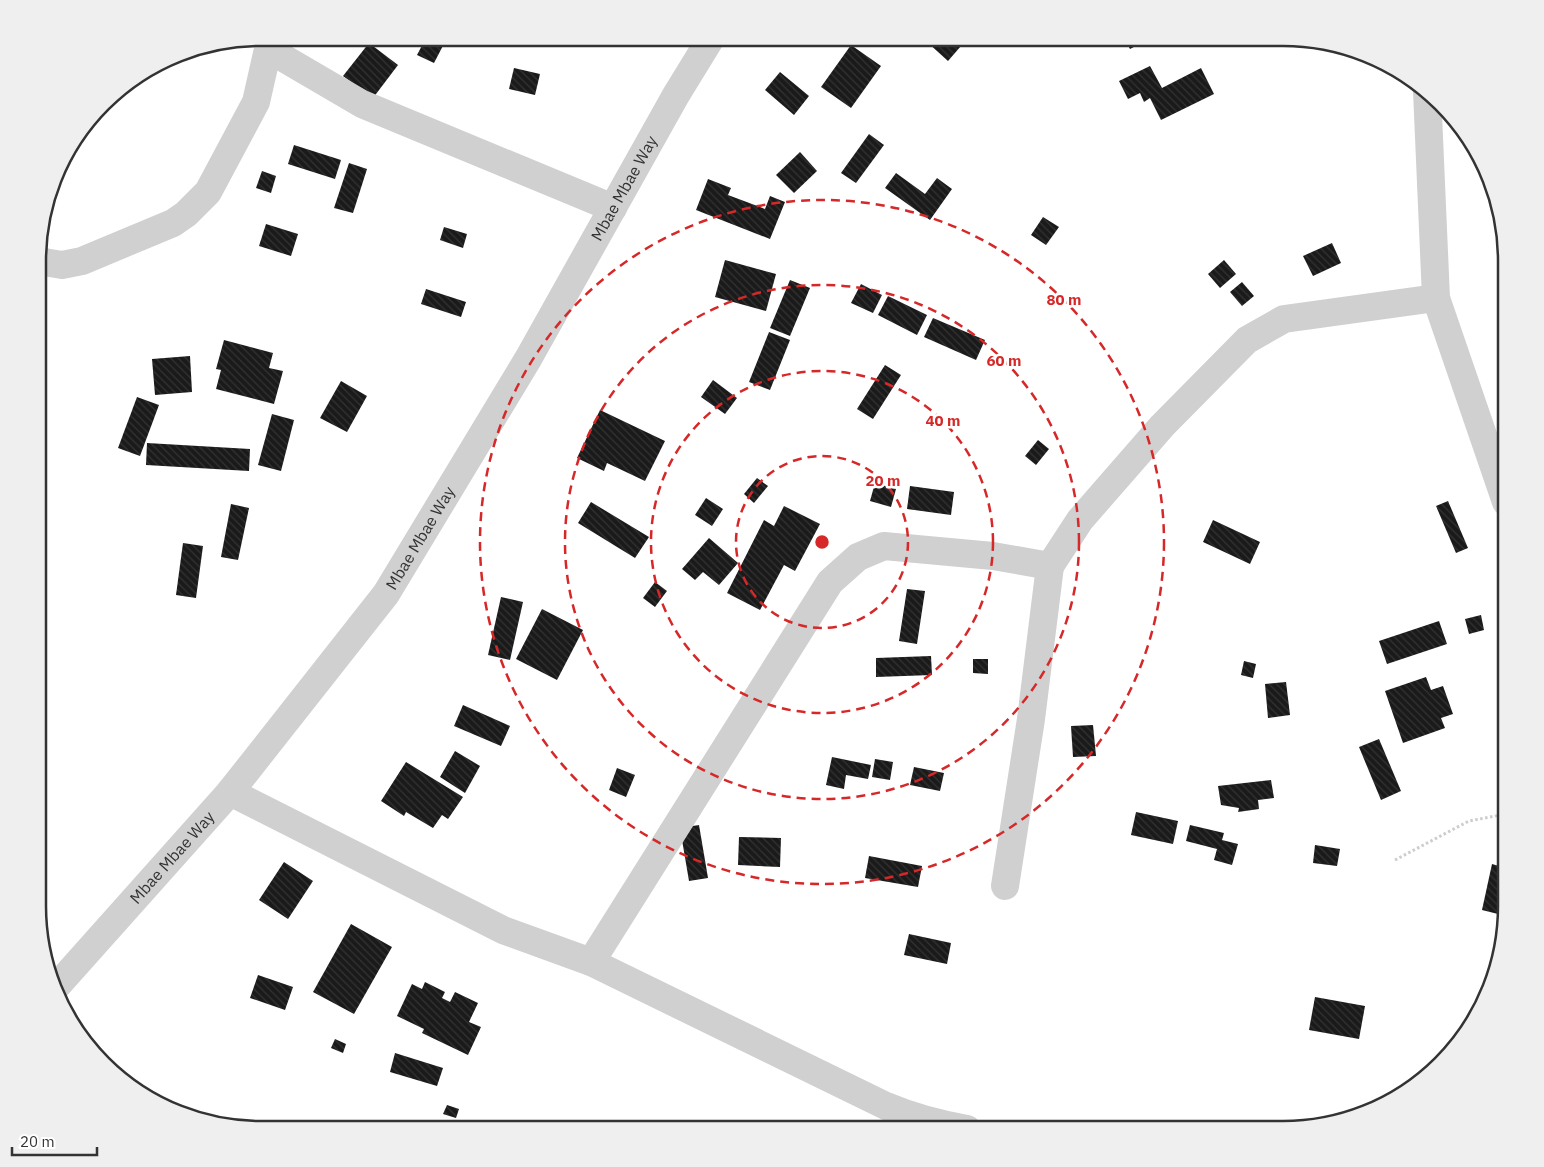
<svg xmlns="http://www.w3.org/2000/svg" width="1544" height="1167" viewBox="0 0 1544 1167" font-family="'IBM Plex Sans',sans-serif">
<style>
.building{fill:url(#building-back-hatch)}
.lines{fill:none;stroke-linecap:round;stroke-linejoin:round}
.path{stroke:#cdcdcd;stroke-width:3;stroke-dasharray:2.5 2.5;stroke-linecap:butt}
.minor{stroke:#d0d0d0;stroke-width:28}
.tertiary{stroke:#d0d0d0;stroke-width:28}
.ring{fill:none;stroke:#d62828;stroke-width:2.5;stroke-dasharray:9 6}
.labels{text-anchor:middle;stroke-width:5;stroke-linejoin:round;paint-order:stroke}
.street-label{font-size:16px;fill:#333;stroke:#fff}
.rim{fill:none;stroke:#333;stroke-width:2.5}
.centre{fill:#d62828;stroke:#fff;stroke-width:2.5}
.ring-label{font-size:15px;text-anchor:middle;font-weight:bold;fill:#d62828;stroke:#fff;stroke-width:5;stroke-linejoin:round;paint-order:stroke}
</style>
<defs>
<pattern id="building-back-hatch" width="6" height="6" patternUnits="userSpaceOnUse" patternTransform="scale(1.25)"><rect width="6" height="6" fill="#1a1a1a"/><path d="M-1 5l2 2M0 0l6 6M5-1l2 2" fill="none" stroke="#333"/></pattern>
</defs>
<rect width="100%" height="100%" fill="#fff"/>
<g class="building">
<polygon points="426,38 447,38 434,63 417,55"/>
<polygon points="931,38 951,38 961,46 948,61 927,42"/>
<polygon points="1124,38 1151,38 1130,49"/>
<polygon points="369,43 398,65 373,98 343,76"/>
<polygon points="851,45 881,66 851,108 821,87"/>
<polygon points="1150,66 1162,88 1201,68 1214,94 1161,120 1150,98 1144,102 1140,93 1128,99 1119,81"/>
<polygon points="514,68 540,74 535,95 509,89"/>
<polygon points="780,72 809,96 794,115 765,90"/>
<polygon points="869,134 884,145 856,183 841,173"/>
<polygon points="294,145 341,160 335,179 288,164"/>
<polygon points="800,152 817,171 794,193 776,175"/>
<polygon points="349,163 367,169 353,213 334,208"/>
<polygon points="262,171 276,176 271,193 256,188"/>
<polygon points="896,173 925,194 937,178 952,189 930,220 885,188"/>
<polygon points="708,179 731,188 728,195 765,209 770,196 785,202 770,239 696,210"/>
<polygon points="1043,217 1059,227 1046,245 1031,235"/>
<polygon points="266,224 298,234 291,256 259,246"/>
<polygon points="444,227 467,234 463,248 440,240"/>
<polygon points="1332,243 1341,263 1313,276 1303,256"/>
<polygon points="725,260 776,274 766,311 715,297"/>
<polygon points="1224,260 1236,274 1220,288 1208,274"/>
<polygon points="790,280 810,288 790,336 770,328"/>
<polygon points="1242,282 1254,296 1242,306 1230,292"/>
<polygon points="861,284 882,295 873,313 851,303"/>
<polygon points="426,289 466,302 461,317 421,304"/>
<polygon points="888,296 927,315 917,335 878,315"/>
<polygon points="933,318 985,340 976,360 924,337"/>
<polygon points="769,332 790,340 770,390 749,382"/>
<polygon points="224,340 273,353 269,368 283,371 274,404 216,389 221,370 216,369"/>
<polygon points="190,356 192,392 155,395 152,359"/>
<polygon points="885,365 901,375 873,419 857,409"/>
<polygon points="713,380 737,398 725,414 701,397"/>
<polygon points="341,381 367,396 347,432 320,418"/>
<polygon points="137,397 159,405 140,456 118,448"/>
<polygon points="600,410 665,441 645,481 607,463 604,471 577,458"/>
<polygon points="272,414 294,420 281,471 258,465"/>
<polygon points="1038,440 1049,449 1036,465 1025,456"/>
<polygon points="147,443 250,449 249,471 146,465"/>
<polygon points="757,478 768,486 754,503 744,494"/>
<polygon points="875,483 896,489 891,507 870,501"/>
<polygon points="910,486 954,492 951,515 907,509"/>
<polygon points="706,498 723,509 712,526 695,515"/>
<polygon points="1448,501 1468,548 1456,553 1436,506"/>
<polygon points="591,502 649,537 635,558 578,523"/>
<polygon points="231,504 249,508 238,560 221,557"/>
<polygon points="784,506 820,524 795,571 784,565 760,610 727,593 764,520 774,526"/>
<polygon points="1213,520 1260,542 1250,564 1203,542"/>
<polygon points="709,538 738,563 719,585 703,572 695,580 682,569"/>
<polygon points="183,543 203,546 196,598 176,595"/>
<polygon points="655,582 667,591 655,607 643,598"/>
<polygon points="907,589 925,591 917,644 899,641"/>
<polygon points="501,597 523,602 510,660 488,655"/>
<polygon points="542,609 583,630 557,680 516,659"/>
<polygon points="1481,615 1484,630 1469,634 1465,619"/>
<polygon points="1439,621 1447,644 1387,664 1379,641"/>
<polygon points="931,656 932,675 876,677 876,658"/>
<polygon points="973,659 988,659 988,674 973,673"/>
<polygon points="1244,661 1256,664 1253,678 1241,675"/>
<polygon points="1426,677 1431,690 1443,686 1453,714 1441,718 1445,728 1403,743 1385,691"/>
<polygon points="1286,682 1290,715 1268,718 1265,684"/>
<polygon points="463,705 510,726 501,746 454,726"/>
<polygon points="1093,725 1096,756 1073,757 1071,726"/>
<polygon points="1379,739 1401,791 1381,800 1359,747"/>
<polygon points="455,751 480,766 465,793 440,777"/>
<polygon points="832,757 871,765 868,779 846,775 844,789 826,785"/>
<polygon points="875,759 893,762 890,780 872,777"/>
<polygon points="406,762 463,797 448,819 442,815 433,828 406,812 404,816 381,801"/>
<polygon points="914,767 944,773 940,791 910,785"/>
<polygon points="617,768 635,775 626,797 609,790"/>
<polygon points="1271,780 1274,798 1258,800 1259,809 1238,812 1239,808 1221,805 1218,786"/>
<polygon points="1136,812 1178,821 1173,844 1131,835"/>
<polygon points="699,825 708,878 689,881 680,828"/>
<polygon points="1190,825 1224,833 1222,840 1238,844 1232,865 1214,860 1217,849 1186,841"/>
<polygon points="739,837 781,838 780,867 738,865"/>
<polygon points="1315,845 1340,849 1337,866 1313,863"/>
<polygon points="869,856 922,866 918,887 865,878"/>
<polygon points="284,862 313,881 288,919 259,900"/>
<polygon points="1492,864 1506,868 1506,916 1482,910"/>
<polygon points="351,924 392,947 354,1014 313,992"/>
<polygon points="909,934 951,943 947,964 904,955"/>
<polygon points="258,975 293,987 285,1010 250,998"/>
<polygon points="425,982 445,992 442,998 450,1002 455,992 478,1003 469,1022 481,1027 468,1055 422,1033 424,1029 397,1016 412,984 422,989"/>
<polygon points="1315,997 1365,1006 1359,1039 1309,1030"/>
<polygon points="335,1039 346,1044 343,1053 331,1048"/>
<polygon points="395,1053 443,1068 437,1086 390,1072"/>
<polygon points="447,1105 459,1109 456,1118 443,1114"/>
</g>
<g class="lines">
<polyline class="path" points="1395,860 1469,821 1506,814"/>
<g class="minor">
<polyline points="268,49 362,104 613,208"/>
<polyline points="1427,91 1436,298 1506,502"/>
<polyline points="39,259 44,262 62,265 82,261 173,223 186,214 208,192 256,102 268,49 272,38"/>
<path d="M230,792L503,930L591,962L886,1106C912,1117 938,1124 967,1129"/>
<polyline points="1005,886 1031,719 1050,566"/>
<polyline points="591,962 830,582 858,557 884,546 993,556 1050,566 1080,520 1162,426 1247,340 1284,319 1436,298"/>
</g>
<path class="tertiary" id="s1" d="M56,987L230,792L386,594L528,359L676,95L711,38"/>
</g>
<g class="ring">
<circle cx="822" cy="542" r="86"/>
<circle cx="822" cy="542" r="171"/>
<circle cx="822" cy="542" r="257"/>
<circle cx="822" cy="542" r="342"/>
</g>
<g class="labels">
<g class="street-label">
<text dy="6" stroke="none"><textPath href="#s1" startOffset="984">Mbae Mbae Way</textPath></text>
<text dy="6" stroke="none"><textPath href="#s1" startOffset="579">Mbae Mbae Way</textPath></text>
<text dy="6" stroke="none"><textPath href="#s1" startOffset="174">Mbae Mbae Way</textPath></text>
</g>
</g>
<path d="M0 0H1544V1167H0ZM261 46H1283A215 215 0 0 1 1498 261V906A215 215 0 0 1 1283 1121H261A215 215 0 0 1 46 906V261A215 215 0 0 1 261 46Z" fill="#efefef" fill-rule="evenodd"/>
<path class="rim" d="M261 46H1283A215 215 0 0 1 1498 261V906A215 215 0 0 1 1283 1121H261A215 215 0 0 1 46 906V261A215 215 0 0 1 261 46Z"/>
<circle cx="822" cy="542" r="8" class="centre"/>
<g class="ring-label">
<text x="1064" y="305">80 m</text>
<text x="1004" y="366">60 m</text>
<text x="943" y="426">40 m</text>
<text x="883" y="486">20 m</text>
</g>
<path d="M12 1147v8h85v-8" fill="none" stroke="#333333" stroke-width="2.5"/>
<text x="20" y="1147" font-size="15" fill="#333333" stroke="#ffffff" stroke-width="4" paint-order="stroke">20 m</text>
</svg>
